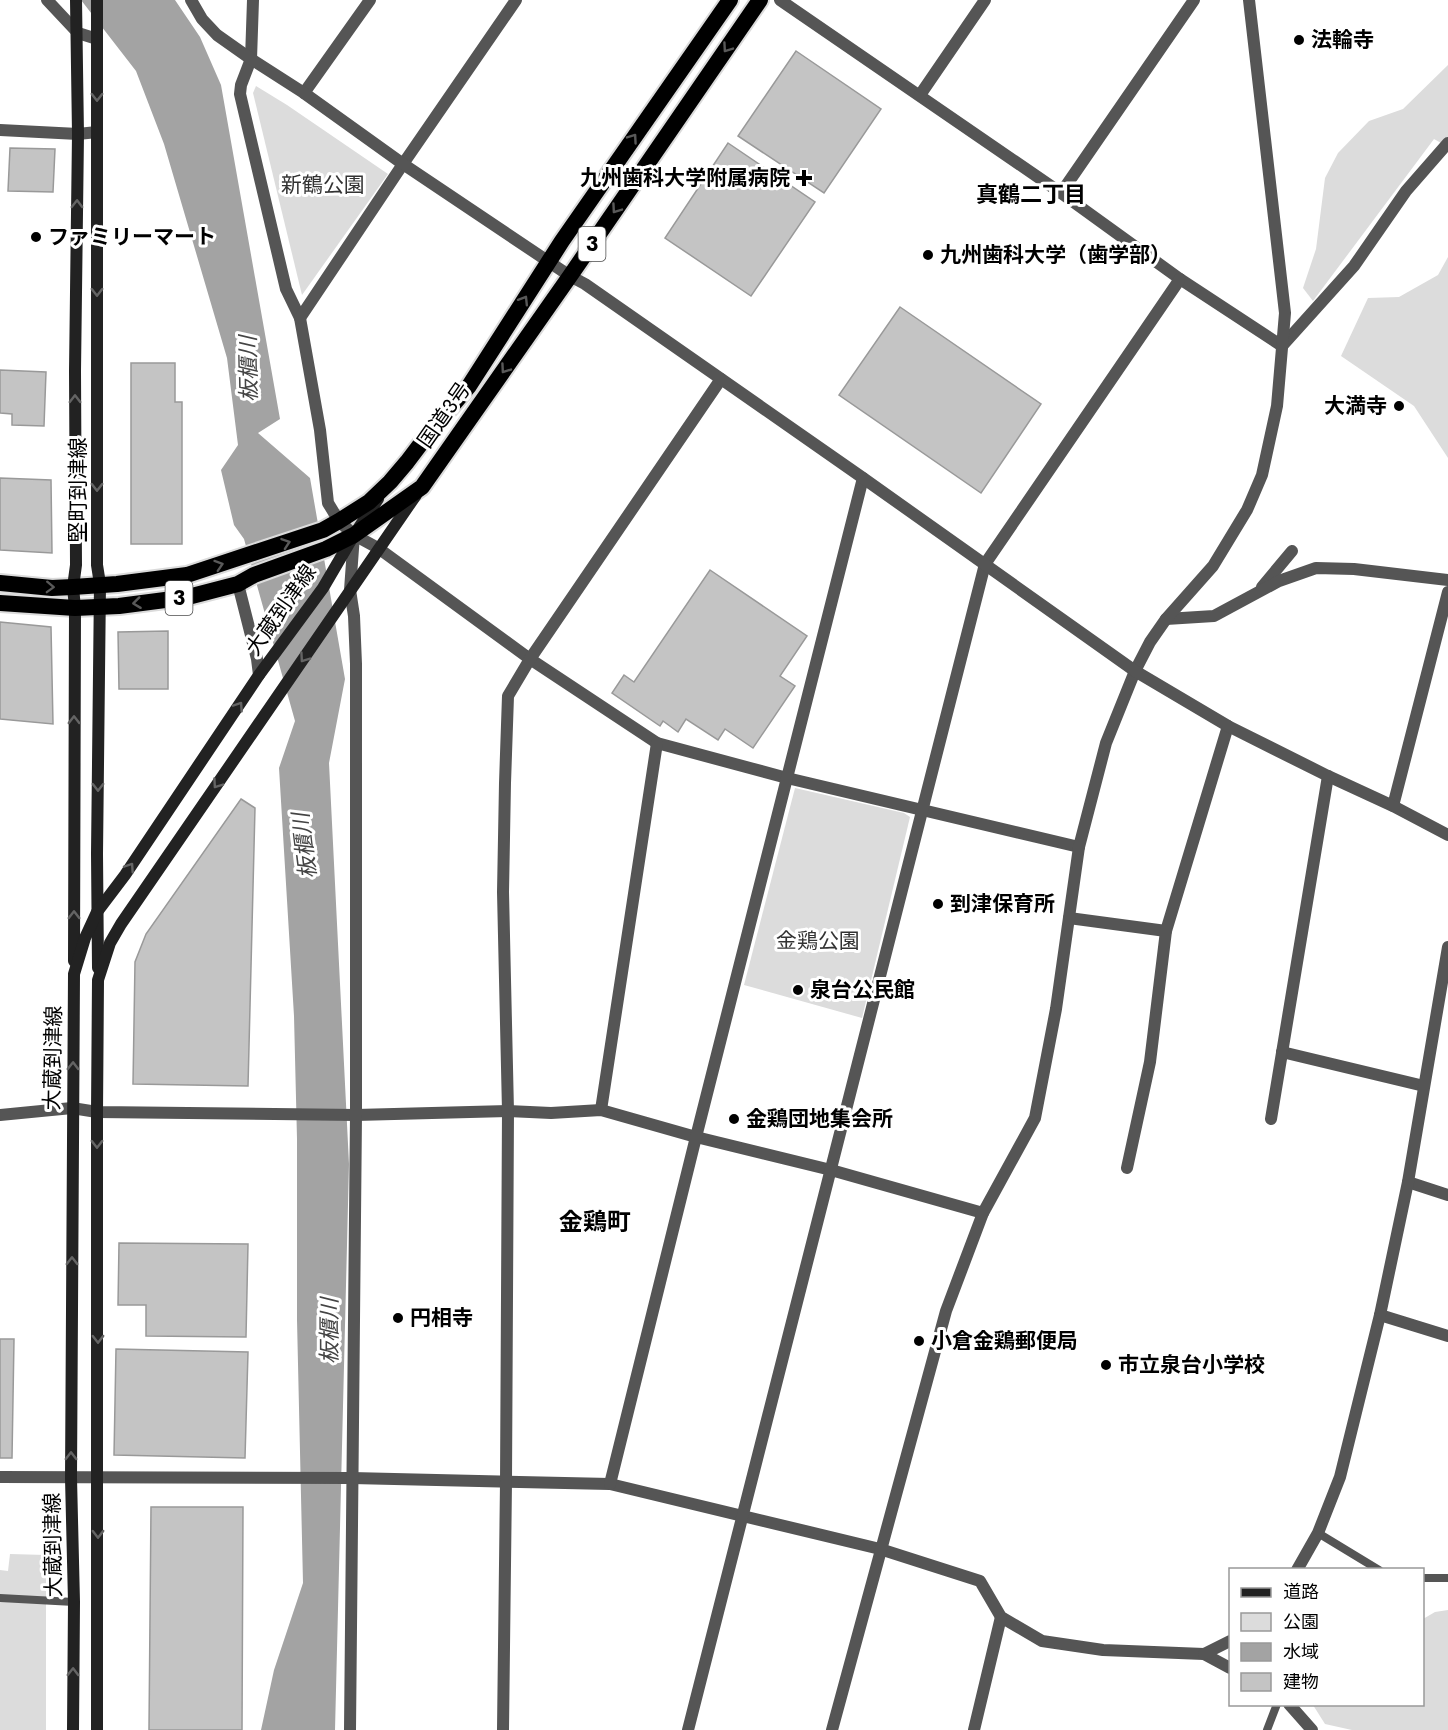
<svg xmlns="http://www.w3.org/2000/svg" width="1448" height="1730" viewBox="0 0 1448 1730" font-family="Jost,'Noto Sans JP',sans-serif">
<style>
.green{fill:#dcdcdc}
.water{fill:#a3a3a3}
.building{fill:#c4c4c4;stroke:#999;stroke-width:1.5}
.lines{fill:none;stroke-linecap:round;stroke-linejoin:round}
.trunk-casing{stroke:#dbdbdb;stroke-width:20}
.service{stroke:#555;stroke-width:8}
.minor{stroke:#555;stroke-width:12}
.tertiary{stroke:#555;stroke-width:12}
.secondary{stroke:#222;stroke-width:12}
.trunk{stroke:#000;stroke-width:16}
.oneway{stroke:#595959}
.oneway2{stroke:#646464}
.poi-dot{fill:#000;stroke:#fff;stroke-width:2}
.labels{text-anchor:middle;stroke-width:6;stroke-linejoin:round;paint-order:stroke}
.shield{fill:#fff;stroke:#4c4c4c;stroke-width:1.5}
.shield-label{font-size:20px;font-weight:bold;fill:#000}
.poi-label{font-size:21px;font-weight:bold;fill:#000;stroke:#fff;text-anchor:start}
.park-label{font-size:21px;fill:#333;stroke:#fff}
.street-label{font-size:21px;fill:#000;stroke:#fff}
.neighbourhood-label{font-size:22px;font-weight:bold;fill:#000;stroke:#fff}
.water-label{font-size:22px;font-style:italic;fill:#444;stroke:#fff}
.quarter-label{font-size:24px;font-weight:bold;fill:#000;stroke:#fff}
</style>
<rect width="100%" height="100%" fill="#fff"/>
<g class="green">
<polygon points="1448,65 1448,147 1434,139 1313,301 1303,288 1316,249 1325,178 1338,153 1369,121 1403,109"/>
<polygon points="256,86 287,105 388,174 302,295 253,93"/>
<polygon points="1448,257 1448,458 1414,406 1341,356 1368,298 1399,297 1438,275"/>
<polygon points="795,788 904,813 910,817 862,1018 744,985"/>
<polygon points="10,1554 46,1555 46,1730 0,1730 0,1570 8,1571"/>
<polygon points="1448,1610 1448,1730 1352,1730 1325,1724 1313,1705 1422,1704 1423,1619 1435,1612"/>
</g>
<polygon class="water" points="81,0 175,0 200,37 221,85 280,419 258,433 310,478 345,679 329,763 349,1164 335,1730 261,1730 274,1670 303,1583 297,1320 297,1139 294,1016 279,768 295,721 244,539 234,525 221,470 238,445 227,358 164,144 136,71"/>
<g class="building">
<polygon points="796,51 881,109 824,193 738,136"/>
<polygon points="728,143 815,202 751,296 665,238"/>
<polygon points="10,148 55,149 53,192 8,191"/>
<polygon points="900,307 1041,404 981,493 839,395"/>
<polygon points="131,363 175,363 175,402 182,402 182,544 131,544"/>
<polygon points="0,370 46,372 44,426 12,425 12,414 0,413"/>
<polygon points="0,478 51,480 52,553 0,550"/>
<polygon points="710,570 807,636 780,676 795,686 753,748 725,729 718,740 686,719 678,732 663,721 660,726 612,693 624,675 634,682"/>
<polygon points="0,622 51,627 53,724 0,719"/>
<polygon points="168,631 168,689 119,689 118,632"/>
<polygon points="241,799 255,808 248,1086 133,1084 135,962 146,934"/>
<polygon points="119,1243 248,1244 246,1337 146,1336 146,1305 118,1305"/>
<polygon points="0,1339 14,1339 12,1458 0,1458"/>
<polygon points="116,1349 248,1352 245,1458 114,1455"/>
<polygon points="151,1507 243,1507 242,1730 149,1730"/>
</g>
<g class="lines">
<defs>
<g id="trunk">
<polyline points="0,583 52,588 73,587 117,584 187,575 323,530 339,521 369,502 390,482 407,462 432,429 469,386 562,241 730,0"/>
<polyline points="0,603 75,608 119,606 188,597 238,584 254,575 326,549 354,535 422,487 570,276 760,0"/>
</g>
</defs>
<use href="#trunk" class="trunk-casing"/>
<g class="service">
<polyline points="1318,1533 1379,1570"/>
<polyline points="1422,1578 1448,1578"/>
<polyline points="0,1598 74,1602"/>
<polyline points="1267,1730 1277,1704"/>
</g>
<g class="minor">
<polyline points="47,0 78,33 97,39"/>
<polyline points="253,0 251,59 241,85 240,94 286,289 300,318 320,430 328,503 339,521 354,535 378,548 530,659 657,743 787,778 1079,847"/>
<polyline points="780,0 1061,193 1180,279 1282,346"/>
<polyline points="304,93 370,0"/>
<polyline points="920,95 985,0"/>
<polyline points="0,130 78,134 97,132"/>
<polyline points="1061,193 1194,0"/>
<polyline points="300,318 403,164 516,0"/>
<polyline points="1282,346 1354,266 1406,191 1448,143"/>
<polyline points="238,584 257,659 259,675"/>
<polyline points="1262,587 1292,551"/>
<polyline points="1166,619 1214,616 1279,581 1316,568 1354,569 1448,580"/>
<polyline points="1393,806 1448,592"/>
<polyline points="1069,918 1166,931"/>
<polyline points="1282,1052 1424,1086"/>
<polyline points="601,1110 657,743"/>
<polyline points="0,1115 72,1108 97,1112 356,1115 508,1111 551,1113 601,1110 696,1137 831,1170 983,1213"/>
<polyline points="1271,1119 1328,776"/>
<polyline points="1127,1168 1150,1062 1166,931 1228,726"/>
<polyline points="1408,1182 1448,1195"/>
<polyline points="1380,1315 1448,1336"/>
<polyline points="0,1477 352,1478 610,1484 880,1549 980,1581 1001,1617 1042,1641 1103,1650 1204,1654 1230,1668"/>
<polyline points="610,1484 696,1137 863,478"/>
<polyline points="1297,1570 1318,1533 1340,1477 1380,1315 1408,1182 1448,947"/>
<polyline points="1204,1654 1230,1641"/>
<polyline points="1289,1704 1312,1730"/>
<polyline points="350,1730 356,1115 356,664 354,616 350,590 354,535"/>
<polyline points="503,1730 506,1482 508,1111 503,892 505,783 508,696 530,659 721,379"/>
<polyline points="688,1730 985,564 1180,279"/>
<polyline points="832,1730 946,1311 983,1213 1035,1118 1056,1009 1079,847 1106,743 1135,671 1150,642 1166,619 1213,566 1247,510 1262,475 1277,406 1285,313 1249,0"/>
<polyline points="974,1730 1001,1617"/>
</g>
<polyline class="tertiary" points="191,0 202,19 217,35 251,59 304,93 403,164 570,276 585,284 863,478 1135,671 1228,726 1328,776 1393,806 1448,835"/>
<g class="secondary">
<polyline points="97,0 97,565 100,584 97,854 98,968"/>
<polyline points="74,961 75,608 73,587 76,565 75,371 78,134 76,0"/>
<polyline points="73,1730 74,1602 71,1478 74,974 85,938 97,912 125,875 259,675 323,588 354,535 378,499"/>
<polyline points="97,1730 97,1112 98,980 110,943 121,924 416,495"/>
</g>
<use href="#trunk" class="trunk"/>
</g>
<defs><path id="oneway-chevron" d="M-2-3.5L2.5 0L-2 3.5" fill="none" stroke-width="1.6" stroke-linecap="round" stroke-linejoin="round" transform="scale(1.5)"/></defs>
<g class="oneway">
<use href="#oneway-chevron" transform="translate(727 48) rotate(125)"/>
<use href="#oneway-chevron" transform="translate(633 138) rotate(-55)"/>
<use href="#oneway-chevron" transform="translate(616 209) rotate(125)"/>
<use href="#oneway-chevron" transform="translate(524 300) rotate(-58)"/>
<use href="#oneway-chevron" transform="translate(505 369) rotate(125)"/>
<use href="#oneway-chevron" transform="translate(286 543) rotate(-19)"/>
<use href="#oneway-chevron" transform="translate(219 565) rotate(-18)"/>
<use href="#oneway-chevron" transform="translate(50 587) rotate(2)"/>
<use href="#oneway-chevron" transform="translate(137 603) rotate(173)"/>
</g>
<g class="oneway2">
<use href="#oneway-chevron" transform="translate(97 97) rotate(90)"/>
<use href="#oneway-chevron" transform="translate(77 204) rotate(-89)"/>
<use href="#oneway-chevron" transform="translate(97 292) rotate(90)"/>
<use href="#oneway-chevron" transform="translate(75 399) rotate(-90)"/>
<use href="#oneway-chevron" transform="translate(97 487) rotate(90)"/>
<use href="#oneway-chevron" transform="translate(304 658) rotate(125)"/>
<use href="#oneway-chevron" transform="translate(239 706) rotate(-56)"/>
<use href="#oneway-chevron" transform="translate(74 720) rotate(-90)"/>
<use href="#oneway-chevron" transform="translate(217 784) rotate(125)"/>
<use href="#oneway-chevron" transform="translate(98 787) rotate(90)"/>
<use href="#oneway-chevron" transform="translate(130 867) rotate(-56)"/>
<use href="#oneway-chevron" transform="translate(74 915) rotate(-90)"/>
<use href="#oneway-chevron" transform="translate(73 1066) rotate(-89)"/>
<use href="#oneway-chevron" transform="translate(97 1144) rotate(90)"/>
<use href="#oneway-chevron" transform="translate(72 1261) rotate(-90)"/>
<use href="#oneway-chevron" transform="translate(98 1339) rotate(90)"/>
<use href="#oneway-chevron" transform="translate(71 1456) rotate(-90)"/>
<use href="#oneway-chevron" transform="translate(98 1534) rotate(90)"/>
<use href="#oneway-chevron" transform="translate(73 1672) rotate(-89)"/>
</g>
<g class="poi-dot">
<circle cx="1299" cy="40" r="6"/>
<path d="M801 169h6v6h6v6h-6v6h-6v-6h-6v-6h6z"/>
<circle cx="36" cy="237" r="6"/>
<circle cx="928" cy="255" r="6"/>
<circle cx="1399" cy="406" r="6"/>
<circle cx="938" cy="904" r="6"/>
<circle cx="798" cy="990" r="6"/>
<circle cx="734" cy="1119" r="6"/>
<circle cx="398" cy="1318" r="6"/>
<circle cx="919" cy="1341" r="6"/>
<circle cx="1106" cy="1365" r="6"/>
</g>
<g class="labels">
<g class="shield">
<rect x="578.5" y="227" width="27" height="34" rx="4.5"/>
<rect x="165.5" y="581" width="27" height="34" rx="4.5"/>
</g>
<g class="shield-label">
<text x="592" y="251">3</text>
<text x="179" y="605">3</text>
</g>
<g class="poi-label">
<text x="1311" y="47">法輪寺</text>
<text x="790" y="185" text-anchor="end">九州歯科大学附属病院</text>
<text x="48" y="244">ファミリーマート</text>
<text x="940" y="262">九州歯科大学（歯学部）</text>
<text x="1387" y="413" text-anchor="end">大満寺</text>
<text x="950" y="911">到津保育所</text>
<text x="810" y="997">泉台公民館</text>
<text x="746" y="1126">金鶏団地集会所</text>
<text x="410" y="1325">円相寺</text>
<text x="931" y="1348">小倉金鶏郵便局</text>
<text x="1118" y="1372">市立泉台小学校</text>
</g>
<g class="park-label">
<text x="323" y="192">新鶴公園</text>
<text x="818" y="948">金鶏公園</text>
</g>
<g class="street-label">
<text transform="translate(444 415) rotate(-55)" y="7">国道3号</text>
<text transform="translate(78 490) rotate(-90)" y="7">堅町到津線</text>
<text transform="translate(281 610) rotate(-55)" y="7">大蔵到津線</text>
<text transform="translate(53 1058) rotate(-89)" y="7">大蔵到津線</text>
<text transform="translate(53 1545) rotate(-91)" y="7">大蔵到津線</text>
</g>
<g class="neighbourhood-label">
<text x="1031" y="202">真鶴二丁目</text>
</g>
<g class="water-label">
<text transform="translate(248 369) rotate(-91)" y="8">板櫃川</text>
<text transform="translate(304 846) rotate(-97)" y="8">板櫃川</text>
<text transform="translate(329 1331) rotate(-90)" y="8">板櫃川</text>
</g>
<g class="quarter-label">
<text x="595" y="1230">金鶏町</text>
</g>
</g>
<rect x="1229" y="1568" width="195" height="138" fill="#ffffff" stroke="#999999" stroke-width="1.5"/>
<rect x="1241" y="1588" width="30" height="9" fill="#222222" stroke="#999999" stroke-width="1.5"/>
<text x="1283" y="1598" font-size="18" fill="#000000">道路</text>
<rect x="1241" y="1613" width="30" height="18" fill="#dcdcdc" stroke="#999999" stroke-width="1.5"/>
<text x="1283" y="1628" font-size="18" fill="#000000">公園</text>
<rect x="1241" y="1643" width="30" height="18" fill="#a3a3a3" stroke="#999999" stroke-width="1.5"/>
<text x="1283" y="1658" font-size="18" fill="#000000">水域</text>
<rect x="1241" y="1673" width="30" height="18" fill="#c4c4c4" stroke="#999999" stroke-width="1.5"/>
<text x="1283" y="1688" font-size="18" fill="#000000">建物</text>
</svg>
